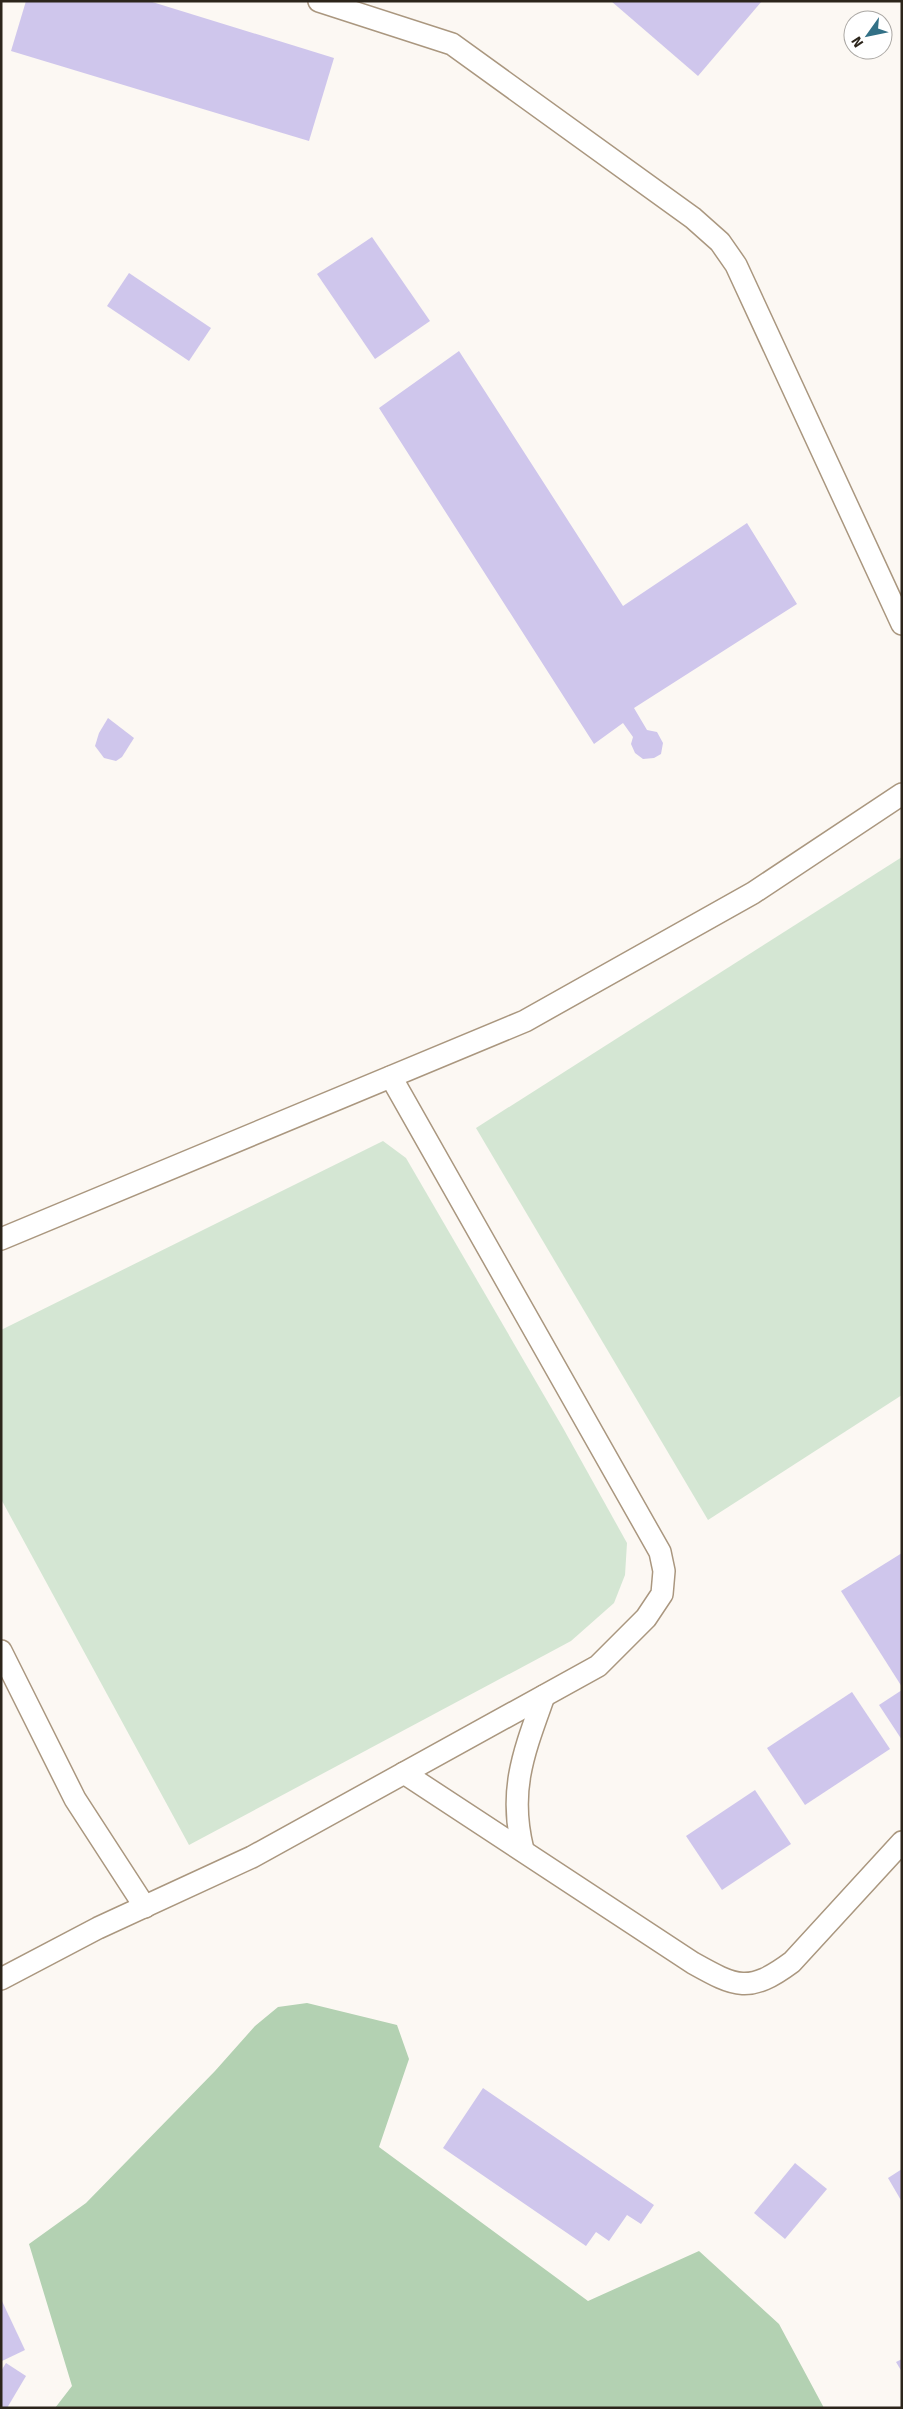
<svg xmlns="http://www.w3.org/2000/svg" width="903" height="2409" viewBox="0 0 903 2409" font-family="Signika,sans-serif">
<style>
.green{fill:#d4e6d3}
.forest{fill:#b3d1b2}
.building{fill:#cfc6ec}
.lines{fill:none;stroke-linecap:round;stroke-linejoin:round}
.lane-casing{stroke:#aa977f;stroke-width:24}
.lane{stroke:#fff;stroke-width:21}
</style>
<rect width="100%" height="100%" fill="#fcf8f3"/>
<g class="green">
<polygon points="902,857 902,1395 708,1520 476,1128"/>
<polygon points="383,1141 406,1158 563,1428 627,1543 625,1575 614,1603 571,1641 189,1845 1,1499 1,1330"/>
</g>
<polygon class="forest" points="307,2003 397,2025 409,2059 379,2147 588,2301 699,2251 779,2324 824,2408 55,2408 72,2386 29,2244 86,2203 215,2071 255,2026 278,2007"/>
<g class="building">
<polygon points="26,1 149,1 334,58 309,141 11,51"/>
<polygon points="611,1 762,1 698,76"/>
<polygon points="372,237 430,321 375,359 317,274"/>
<polygon points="129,273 211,328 189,361 107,306"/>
<polygon points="459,351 623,606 747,523 797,604 634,708 647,730 657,732 663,743 661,754 654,758 643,759 635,753 631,744 633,737 623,723 594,744 379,408"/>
<polygon points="108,718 134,738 122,757 116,761 104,758 95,746 99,733"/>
<polygon points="902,1553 902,1687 841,1591"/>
<polygon points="902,1690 902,1740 879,1705"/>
<polygon points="852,1692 890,1749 805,1805 767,1748"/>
<polygon points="755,1790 791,1844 722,1890 686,1836"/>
<polygon points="483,2088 654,2205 641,2224 627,2215 609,2241 596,2232 586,2246 443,2148"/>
<polygon points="795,2163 827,2189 785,2239 754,2213"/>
<polygon points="902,2169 902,2202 888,2178"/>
<polygon points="1,2299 25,2350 2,2361 1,2358"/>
<polygon points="902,2359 902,2372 896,2362"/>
<polygon points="6,2363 26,2376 7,2408 1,2408 1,2371"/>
</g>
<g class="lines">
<defs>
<g id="lane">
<polyline points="319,1 452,44 693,218 720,242 736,265 902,624"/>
<polyline points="1,1239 525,1021 753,893 902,794"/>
<polyline points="1,1651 75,1799 145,1907"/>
<path d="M404,1773L693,1963C736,1987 749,1994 792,1962L902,1842"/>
<path d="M523,1850C508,1790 524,1752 544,1696"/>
<polyline points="1,1979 98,1928 252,1857 598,1666 646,1618 662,1594 664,1571 660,1552 391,1077"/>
</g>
</defs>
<use href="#lane" class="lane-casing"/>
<use href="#lane" class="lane"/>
</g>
<rect width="903" height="2409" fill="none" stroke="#2c251b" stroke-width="5"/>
<g transform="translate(868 35) rotate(237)"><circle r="24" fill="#ffffff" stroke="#aba8a4"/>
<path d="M0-4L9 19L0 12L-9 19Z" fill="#327086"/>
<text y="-8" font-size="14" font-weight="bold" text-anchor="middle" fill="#2c251b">N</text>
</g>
</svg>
